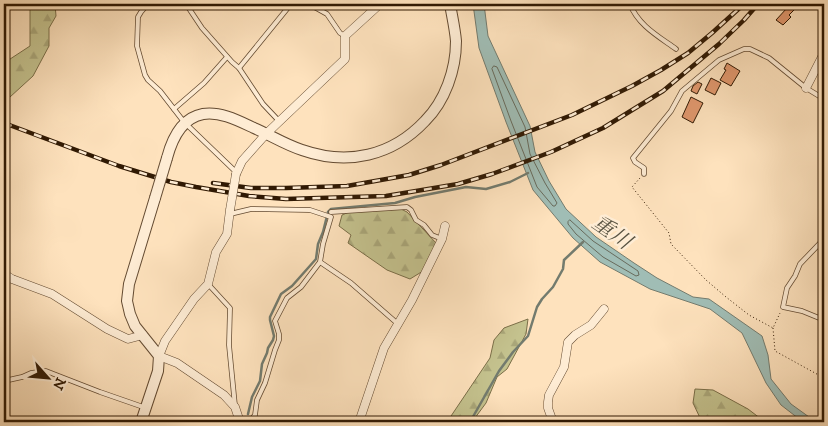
<svg xmlns="http://www.w3.org/2000/svg" width="828" height="426" viewBox="0 0 828 426" font-family="'IM FELL DW Pica','Noto Serif JP',serif">
<style>
.forest{fill:url(#forest-firs);stroke:#7a6e48}
.water{fill:#a0bdb5;stroke:#737b6e}
.lines{fill:none;stroke-linecap:round;stroke-linejoin:round}
.shore{stroke:#686b5c;stroke-width:1}
.stream{stroke:#737b6e;stroke-width:2.5}
.building{fill:#e0976d;stroke:#301903}
.service-casing{stroke:#644b32;stroke-width:5.5}
.minor-casing{stroke:#644b32;stroke-width:9}
.tertiary-casing{stroke:#644b32;stroke-width:12}
.path{stroke:#301903;stroke-width:1;stroke-dasharray:1 2.5;stroke-linecap:butt}
.service{stroke:#feecd4;stroke-width:4}
.minor{stroke:#feecd4;stroke-width:8}
.tertiary{stroke:#feecd4;stroke-width:10}
.rail-casing{stroke:#301903;stroke-width:4.5}
.rail{stroke:#feecd4;stroke-width:2.5;stroke-dasharray:8;stroke-linecap:butt}
.minor-bridge-casing{stroke:#644b32;stroke-width:9;stroke-linecap:butt}
.tertiary-bridge-casing{stroke:#644b32;stroke-width:12;stroke-linecap:butt}
.minor-bridge{stroke:#feecd4;stroke-width:8}
.tertiary-bridge{stroke:#feecd4;stroke-width:10}
.labels{text-anchor:middle;stroke-width:5;stroke-linejoin:round;paint-order:stroke}
.water-label{font-size:21px;font-style:italic;fill:#575241;stroke:#feecd4}
</style>
<defs>
<pattern id="forest-firs" width="22" height="20" patternUnits="userSpaceOnUse" patternTransform="scale(1.25)"><rect width="22" height="20" fill="#c4c28e"/><path d="M5 1l3.5 6h-7zM16 11l3.5 6h-7z" fill="#a9a679"/></pattern>
</defs>
<rect width="100%" height="100%" fill="#fee2bd"/>
<filter id="stains"><feTurbulence type="fractalNoise" baseFrequency=".004" numOctaves="4"/><feColorMatrix values="0 0 0 0 .2 0 0 0 0 .09 0 0 0 0 .02 0 0 0 .5 -.17"/></filter>
<radialGradient id="worn" r=".72"><stop offset=".6" stop-color="#630" stop-opacity="0"/><stop offset="1" stop-color="#630" stop-opacity=".3"/></radialGradient>
<g class="forest">
<polygon points="30,4 55,4 56,16 49,28 49,46 33,76 10,97 4,95 4,63 30,46"/>
<polygon points="401,209 407,212 437,244 423,271 410,279 387,270 348,243 351,235 339,226 342,215 349,212"/>
<polygon points="528,319 526,334 507,369 497,377 486,403 472,422 447,422 490,358 494,340 504,328"/>
<polygon points="695,389 713,390 748,409 765,422 702,422 693,403"/>
</g>
<polygon class="water" points="473,4 484,4 488,36 530,126 535,152 549,181 566,209 596,237 634,263 657,278 693,297 709,299 762,336 768,355 771,379 791,404 816,422 803,422 781,405 766,383 742,333 710,309 650,289 600,262 573,238 533,190 506,122 479,48"/>
<g class="lines">
<g class="shore">
<polygon points="494,66 497,67 525,127 530,154 545,183 557,203 555,206 553,206 537,187 511,121 492,69"/>
<polygon points="570,220 593,241 638,271 639,275 636,276 603,257 576,234 568,224 568,222"/>
</g>
<g class="stream">
<polyline points="248,414 252,397 260,381 262,364 267,353 268,348 273,340 274,336 270,320 270,317 281,294 292,286 316,259 318,244 323,232 328,212 331,209 395,203 415,197 466,187 486,189 510,182 528,173"/>
<polyline points="470,422 499,371 513,352 528,336 537,307 542,299 553,287 563,269 564,260 583,242"/>
</g>
</g>
<g class="building">
<polygon points="782,4 800,4 789,15 791,17 783,25 776,20 787,8"/>
<polygon points="727,63 740,71 731,86 720,80 726,70 724,69"/>
<polygon points="711,78 721,83 715,95 705,90"/>
<polygon points="698,82 702,84 697,94 691,91 693,86"/>
<polygon points="691,97 703,103 693,123 682,117"/>
</g>
<g class="lines">
<defs>
<g id="service">
<polyline points="148,4 141,12 138,17 137,46 145,75 148,80 160,91 184,122 236,172"/>
<polyline points="186,4 202,28 232,62 239,68 263,104 279,121"/>
<polyline points="309,4 327,14 340,33 345,36"/>
<path d="M630,4C638,25 658,36 676,49"/>
<polyline points="239,68 291,4"/>
<polyline points="174,109 204,83 227,57"/>
<polyline points="644,174 644,168 635,162 633,158 671,111 682,91 719,60 744,49 750,49 769,58 806,88 824,99"/>
<polyline points="331,212 407,207 411,210 416,220 424,225 432,235 442,239"/>
<polyline points="230,214 251,209 310,210 331,217 323,244 320,262 301,287 287,298 275,321 279,334 279,340 275,350 265,383 257,400 255,415 249,422"/>
<polyline points="824,239 800,264 795,276 787,288 783,307 802,311 824,320"/>
<polyline points="320,262 351,283 398,324"/>
<polyline points="208,284 230,308 229,345 235,406"/>
<polyline points="4,381 22,377 31,373 46,371 100,392 146,408"/>
</g>
<g id="minor">
<polyline points="806,88 824,53"/>
<polyline points="236,174 242,161 266,134 345,59 345,36 380,4"/>
<polyline points="230,210 227,234 216,252 208,284 194,299 165,341 159,356 177,363 224,395 235,407 240,422"/>
<polyline points="4,274 12,279 52,294 107,329 128,339 143,335"/>
<polyline points="359,422 384,348 412,300 442,239 445,226"/>
<polyline points="553,422 548,408 548,402 549,395 564,367 568,342 575,335 591,325 604,309"/>
</g>
<g id="tertiary">
<path d="M167,158C172,139 181,118 203,114C220,111 239,121 254,128C270,135 286,145 302,150C348,166 392,156 425,121C445,101 456,70 456,41C455,29 452,16 450,4"/>
<polyline points="141,422 158,371 159,356 135,326 130,314 127,301 129,284 155,198"/>
</g>
</defs>
<use href="#service" class="service-casing"/>
<use href="#minor" class="minor-casing"/>
<use href="#tertiary" class="tertiary-casing"/>
<g class="path">
<polyline points="640,178 632,187 669,233 671,244 706,280 726,297 749,315 773,328 780,313"/>
<polyline points="773,328 775,351 824,378"/>
</g>
<use href="#service" class="service"/>
<use href="#minor" class="minor"/>
<use href="#tertiary" class="tertiary"/>
<defs>
<g id="rail">
<polyline points="4,123 119,166 171,182 196,187 249,196 286,199 386,196 458,184 492,174 551,152 603,128 663,91 719,44 744,20 758,4"/>
<polyline points="213,183 251,188 286,188 347,186 409,175 441,165 572,115 632,86 661,70 688,53 712,33 744,4"/>
</g>
</defs>
<use href="#rail" class="rail-casing"/>
<use href="#rail" class="rail"/>
<defs>
<polyline id="minor-bridge" points="230,210 236,174"/>
<polyline id="tertiary-bridge" points="155,198 167,158"/>
</defs>
<use href="#minor-bridge" class="minor-bridge-casing"/>
<use href="#tertiary-bridge" class="tertiary-bridge-casing"/>
<use href="#minor-bridge" class="minor-bridge"/>
<use href="#tertiary-bridge" class="tertiary-bridge"/>
</g>
<g class="labels">
<g class="water-label">
<text transform="translate(612 232) rotate(35)" y="7">重川</text>
</g>
</g>
<rect width="828" height="426" fill="none" stroke="#fee2bd" stroke-width="20"/>
<rect x="5" y="5" width="818" height="416" fill="none" stroke="#301903" stroke-width="2.5"/>
<rect x="10" y="10" width="808" height="406" fill="none" stroke="#301903"/>
<g transform="translate(48 378) rotate(117)" stroke="#feecd4" stroke-width="4" paint-order="stroke">
<path d="M0-4L9 19L0 12L-9 19Z" fill="#301903"/>
<text y="-8" font-size="14" font-weight="bold" text-anchor="middle" fill="#301903">N</text>
</g>
<rect width="100%" height="100%" filter="url(#stains)"/>
<rect width="100%" height="100%" fill="url(#worn)"/>
</svg>
